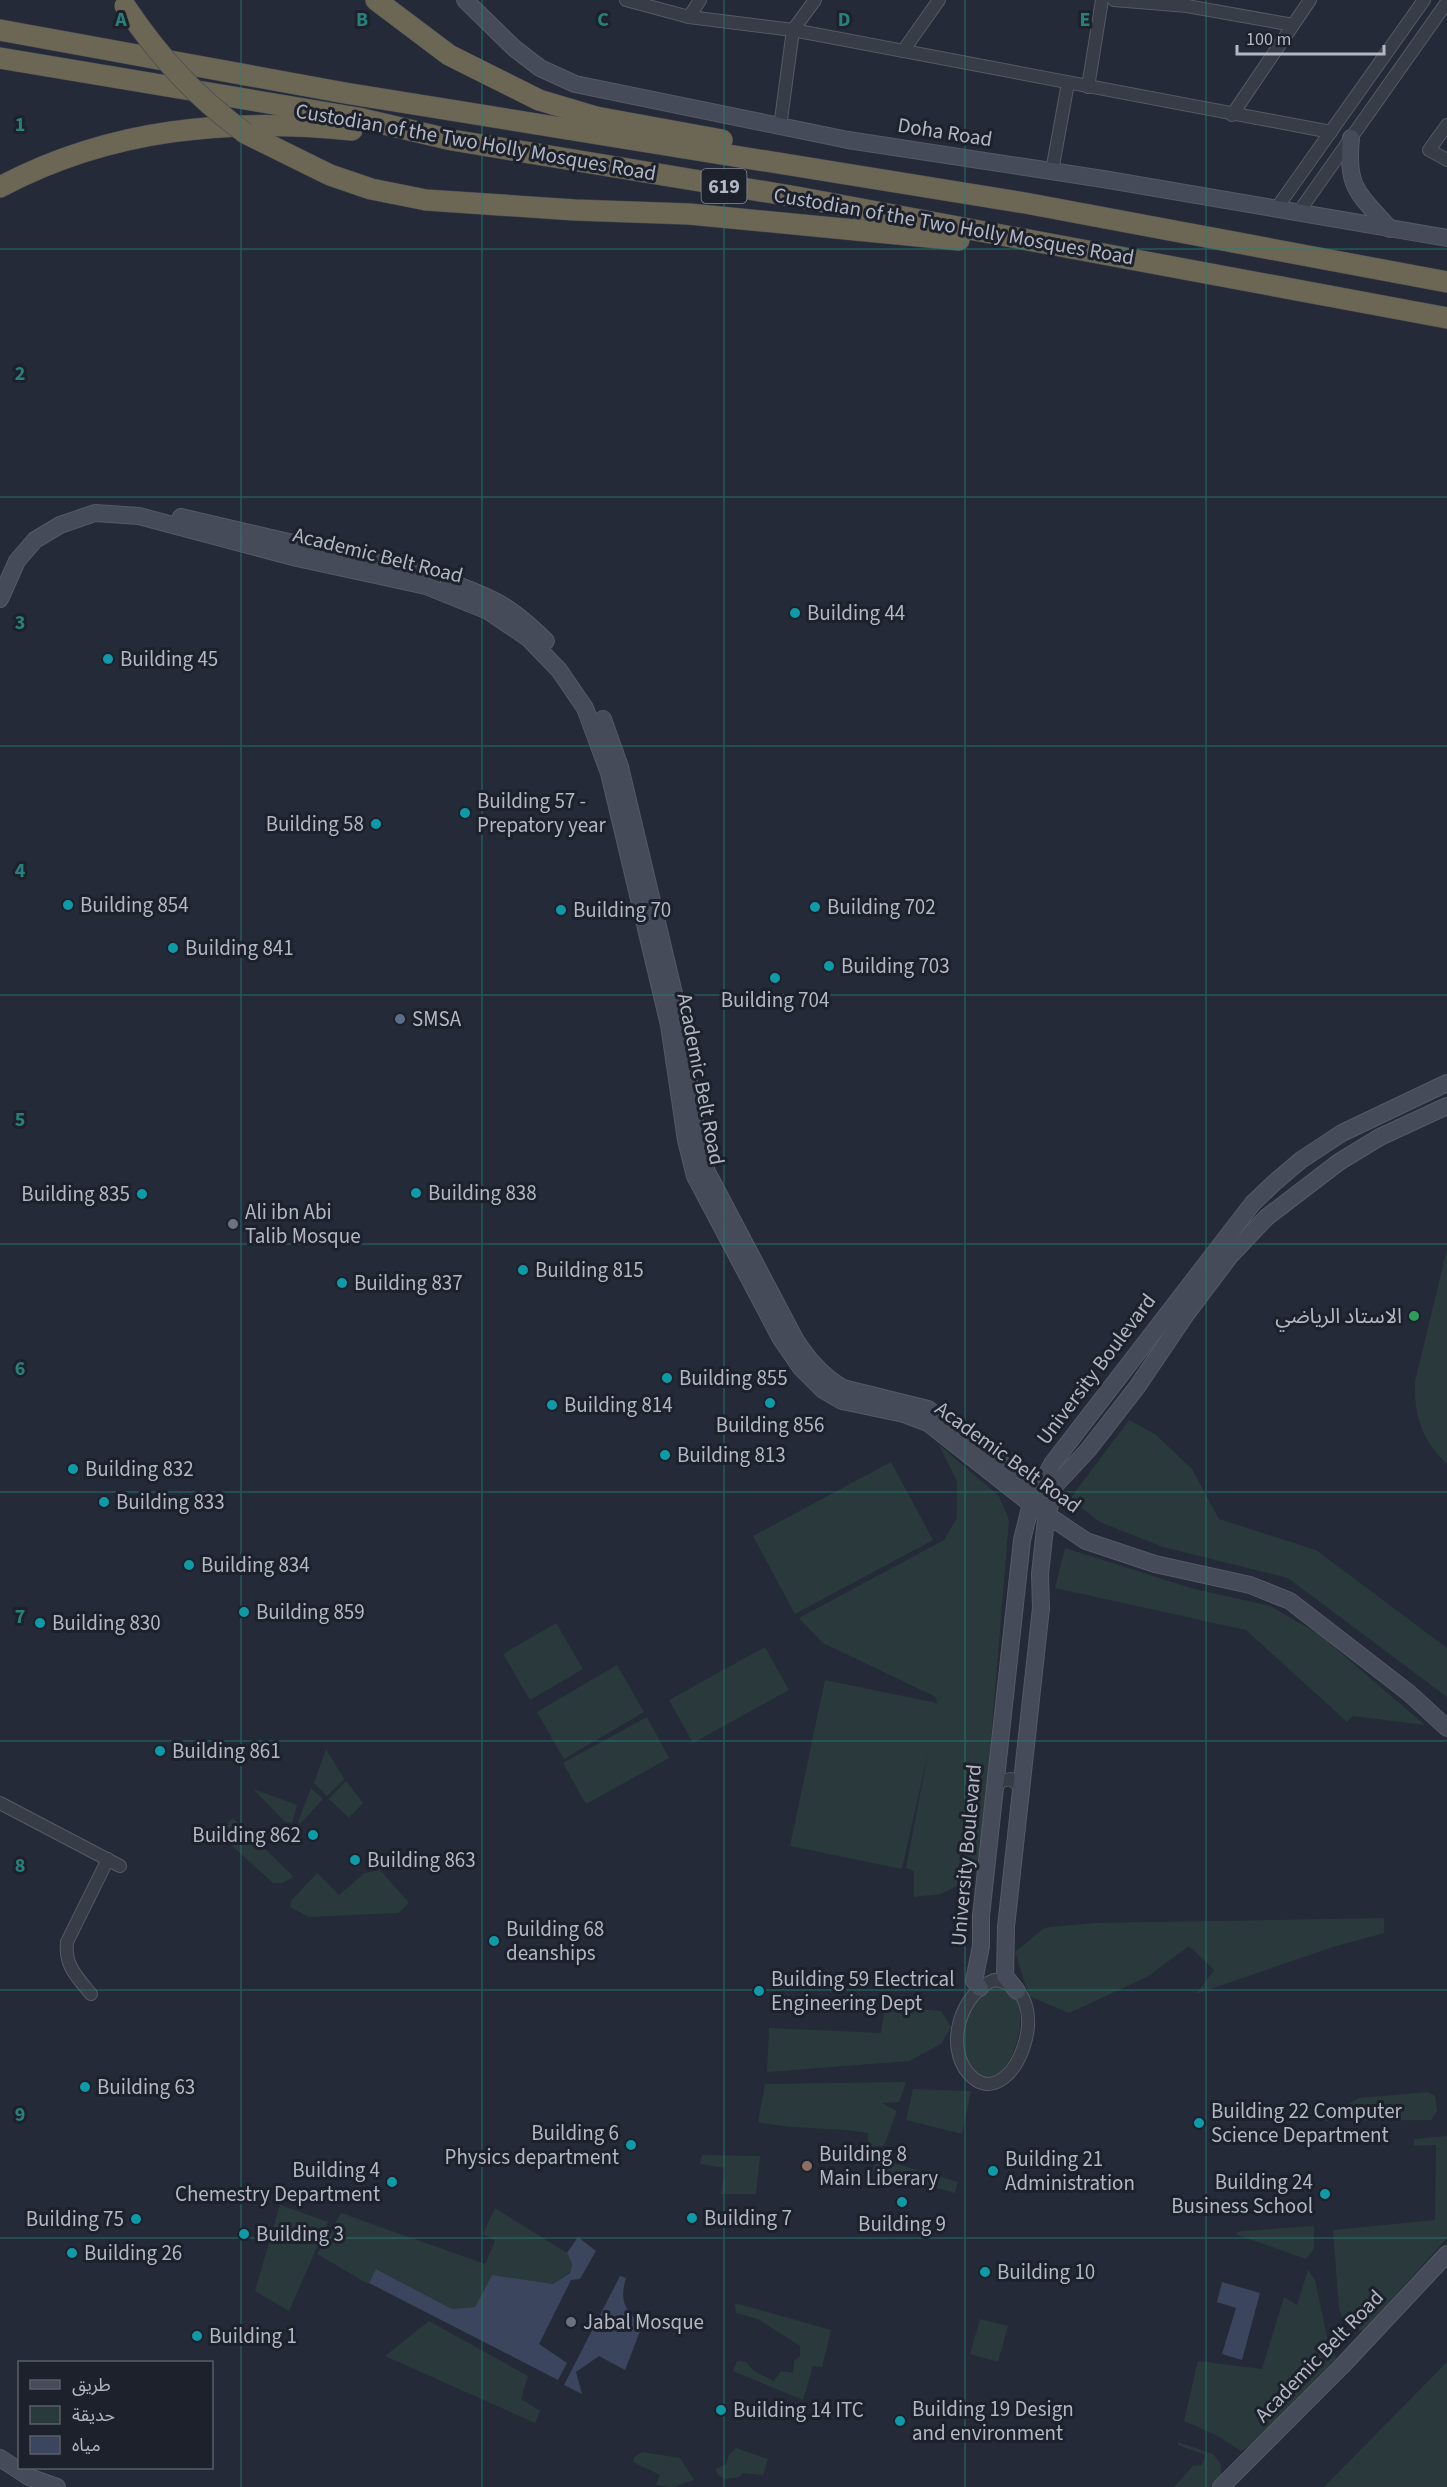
<svg xmlns="http://www.w3.org/2000/svg" width="1447" height="2487" viewBox="0 0 1447 2487" font-family="'Source Sans 3','Noto Sans Arabic',sans-serif">
<style>
.green{fill:#2a3a3c}
.water{fill:#3b465e}
.lines{fill:none;stroke-linecap:round;stroke-linejoin:round}
.street-casing{stroke:#555a65;stroke-width:14}
.secondary-casing{stroke:#555a65;stroke-width:18}
.highway-casing{stroke:#424752;stroke-width:22}
.street{stroke:#373c47;stroke-width:12}
.secondary{stroke:#464b5a;stroke-width:16}
.highway{stroke:#6c6655;stroke-width:21}
.highway-bridge-casing{stroke:#424752;stroke-width:22;stroke-linecap:butt}
.highway-bridge{stroke:#6c6655;stroke-width:21}
.grid{fill:none;stroke:#27807b;stroke-width:1.5;stroke-opacity:0.55}
.culture-dot{fill:#0f9aa8;stroke:#1d212c;stroke-width:2}
.service-dot{fill:#5c6f8a;stroke:#1d212c;stroke-width:2}
.worship-dot{fill:#6b7280;stroke:#1d212c;stroke-width:2}
.leisure-dot{fill:#2e9e5b;stroke:#1d212c;stroke-width:2}
.education-dot{fill:#8d6e63;stroke:#1d212c;stroke-width:2}
.labels{text-anchor:middle;stroke-width:6;stroke-linejoin:round;paint-order:stroke}
.shield{fill:#1d212c;stroke:#858a96;stroke-width:1.5}
.shield-label{font-size:20px;font-weight:bold;fill:#b2b7c3}
.street-label{font-size:21px;fill:#b2b7c3;stroke:#1d212c}
.poi-label{font-size:21px;fill:#b2b7c3;stroke:#1d212c;text-anchor:start}
.grid-label{font-size:20px;text-anchor:middle;font-weight:bold;fill:#27807b;stroke:#1d212c;stroke-width:6;stroke-linejoin:round;paint-order:stroke}
</style>
<rect width="100%" height="100%" fill="#242a37"/>
<g class="green">
<path d="M1447,1249V1464C1422,1440 1414,1417 1415,1382Z"/>
<polygon points="1129,1420 1155,1434 1192,1469 1219,1519 1316,1550 1447,1648 1447,1697 1288,1578 1163,1547 1100,1522 1070,1499"/>
<polygon points="939,1445 999,1496 1009,1520 982,1849 970,1879 941,1894 914,1897 914,1871 906,1868 928,1753 902,1869 790,1846 825,1680 937,1703 936,1697 823,1643 799,1618 944,1540 957,1518 957,1481"/>
<polygon points="891,1462 933,1540 795,1614 753,1536"/>
<polygon points="1065,1548 1191,1588 1270,1606 1320,1635 1425,1725 1353,1716 1347,1722 1246,1630 1055,1588"/>
<polygon points="556,1623 583,1669 530,1700 503,1654"/>
<polygon points="765,1647 789,1690 693,1743 669,1700"/>
<polygon points="617,1665 644,1712 564,1759 537,1712"/>
<polygon points="647,1717 669,1758 586,1804 563,1763"/>
<polygon points="326,1749 344,1779 327,1796 314,1783"/>
<polygon points="346,1781 363,1803 349,1818 329,1799"/>
<polygon points="311,1788 323,1799 300,1824 298,1822"/>
<polygon points="253,1789 297,1805 292,1823 285,1822"/>
<polygon points="233,1818 293,1876 292,1878 282,1883 273,1883 230,1844 213,1838"/>
<polygon points="380,1870 409,1903 398,1913 309,1917 290,1907 291,1901 317,1873 339,1895 365,1873"/>
<polygon points="1384,1918 1384,1933 1333,1947 1196,1994 1214,1970 1189,1946 1147,1977 1069,2013 1029,1996 1015,1952 1043,1929 1050,1927 1096,1923"/>
<path d="M992,1986C996,1987 1003,1987 1006,1989C1040,2006 1007,2099 975,2073C956,2057 961,2013 977,1997C982,1993 988,1989 992,1986Z"/>
<polygon points="885,2006 941,2011 951,2027 941,2044 909,2061 767,2072 769,2028 881,2033"/>
<path d="M906,2082L899,2102L882,2103L897,2111L884,2146L868,2147V2133C831,2127 794,2130 758,2122L765,2084Z"/>
<polygon points="913,2089 971,2091 962,2134 906,2120"/>
<polygon points="1428,2092 1435,2096 1437,2111 1431,2120 1325,2121 1323,2111 1339,2109 1359,2098"/>
<polygon points="1447,2136 1447,2238 1363,2331 1345,2325 1339,2308 1333,2230 1435,2220 1436,2145 1414,2146 1414,2139"/>
<polygon points="702,2155 760,2156 756,2194 721,2194 725,2168 700,2164"/>
<polygon points="879,2159 958,2182 955,2193 872,2170"/>
<polygon points="280,2205 328,2222 289,2311 255,2291"/>
<polygon points="495,2208 567,2253 572,2264 570,2272 553,2284 492,2275 475,2307 452,2309 377,2269 368,2284 317,2254 341,2213 485,2264 495,2241 483,2234"/>
<polygon points="1314,2226 1314,2249 1306,2259 1235,2234 1241,2231"/>
<polygon points="1308,2270 1315,2280 1328,2341 1334,2346 1336,2359 1253,2444 1241,2451 1216,2435 1184,2421 1198,2361 1262,2369 1284,2297 1297,2305"/>
<polygon points="735,2303 831,2330 822,2367 813,2366 803,2400 733,2371 737,2361 746,2362 754,2371 774,2381 781,2371 793,2373 794,2361 800,2356 800,2346 758,2319 736,2313"/>
<polygon points="980,2319 1008,2326 998,2362 970,2354"/>
<polygon points="429,2321 528,2376 521,2399 540,2411 535,2423 385,2356"/>
<polygon points="1447,2362 1447,2487 1324,2487"/>
<polygon points="1178,2442 1213,2454 1221,2464 1221,2475 1210,2487 1174,2487 1193,2466 1202,2465 1205,2455 1178,2445"/>
<polygon points="736,2448 768,2459 763,2475 742,2473 740,2477 725,2479 717,2474 716,2469 726,2464 729,2454"/>
<polygon points="642,2452 680,2458 694,2480 673,2487 656,2485 660,2475 633,2462 634,2457"/>
</g>
<g class="water">
<polygon points="578,2237 596,2251 580,2279 571,2280 539,2344 567,2363 558,2380 369,2283 376,2269 452,2309 475,2307 492,2275 553,2284 570,2273 572,2264 567,2253"/>
<path d="M620,2276L626,2278C619,2302 625,2309 642,2326L625,2370L599,2356L576,2372L582,2394L564,2385Z"/>
<polygon points="1222,2282 1260,2293 1242,2360 1222,2354 1236,2308 1217,2302"/>
</g>
<g class="lines">
<defs>
<g id="street">
<polyline points="626,0 689,17 793,30 1331,132"/>
<polyline points="1114,0 1187,6 1293,25"/>
<polyline points="689,17 700,0"/>
<polyline points="903,51 939,0"/>
<polyline points="1088,87 1102,0"/>
<polyline points="1232,115 1310,0"/>
<polyline points="1447,125 1429,150 1447,160"/>
<polyline points="780,127 793,30 815,0"/>
<polyline points="1052,171 1068,83"/>
<polyline points="1276,209 1424,0"/>
<polyline points="1298,213 1447,2"/>
<polyline points="994,1791 1001,1781 1011,1779 1018,1785 1020,1793"/>
<polyline points="0,1803 120,1866"/>
<path d="M994,1980C1064,1987 1011,2121 969,2074C944,2046 961,1993 994,1980Z"/>
<path d="M91,1994C77,1977 64,1965 67,1942L108,1859"/>
</g>
<g id="secondary">
<polyline points="465,0 514,48 540,68 575,84 848,140 1103,179 1447,238"/>
<path d="M1351,138C1346,188 1358,193 1390,229"/>
<polyline points="181,517 422,573"/>
<path d="M449,582C496,599 510,606 546,641"/>
<polyline points="0,599 17,561 35,540 60,525 95,513 139,516 297,558 426,586 488,611 528,638 559,670 585,708 609,773 669,1025 686,1140 695,1176 781,1339 801,1368 823,1390 842,1401 904,1414 928,1423 1031,1504 1086,1541 1155,1564 1250,1585 1290,1601 1409,1693 1447,1728"/>
<path d="M603,719L620,767L677,1006L698,1140L707,1172L795,1339C808,1360 822,1376 843,1388L928,1409L1010,1470L1050,1506"/>
<polyline points="980,1988 974,1981 981,1946 981,1916 1022,1540 1031,1504 1052,1464 1253,1203 1274,1183 1301,1160 1342,1133 1447,1083"/>
<polyline points="1017,1991 1005,1976 1006,1927 1041,1608 1040,1574 1049,1492 1088,1450 1137,1387 1187,1313 1230,1256 1267,1217 1339,1162 1380,1137 1447,1106"/>
<polyline points="0,2458 29,2477 57,2487"/>
<polyline points="1221,2487 1342,2366 1447,2254"/>
</g>
<g id="highway">
<polyline points="376,0 449,55 539,100 596,117 722,140"/>
<polyline points="0,30 345,93 1025,203 1447,282"/>
<polyline points="0,58 358,118 452,140 797,197 1447,318"/>
<polyline points="245,133 330,175 371,189 426,200 575,210 689,214 959,240"/>
<path d="M0,187C111,128 229,118 352,130"/>
</g>
</defs>
<use href="#street" class="street-casing"/>
<use href="#secondary" class="secondary-casing"/>
<use href="#highway" class="highway-casing"/>
<use href="#street" class="street"/>
<use href="#secondary" class="secondary"/>
<use href="#highway" class="highway"/>
<defs>
<path id="highway-bridge" d="M125,6C160,58 195,96 245,133"/>
</defs>
<use href="#highway-bridge" class="highway-bridge-casing"/>
<use href="#highway-bridge" class="highway-bridge"/>
</g>
<path class="grid" d="M241,0V2487M482,0V2487M724,0V2487M965,0V2487M1206,0V2487M0,249H1447M0,497H1447M0,746H1447M0,995H1447M0,1244H1447M0,1492H1447M0,1741H1447M0,1990H1447M0,2238H1447"/>
<g class="culture-dot">
<circle cx="795" cy="613" r="6"/>
<circle cx="108" cy="659" r="6"/>
<circle cx="465" cy="813" r="6"/>
<circle cx="376" cy="824" r="6"/>
<circle cx="68" cy="905" r="6"/>
<circle cx="815" cy="907" r="6"/>
<circle cx="561" cy="910" r="6"/>
<circle cx="173" cy="948" r="6"/>
<circle cx="829" cy="966" r="6"/>
<circle cx="775" cy="978" r="6"/>
<circle cx="416" cy="1193" r="6"/>
<circle cx="142" cy="1194" r="6"/>
<circle cx="523" cy="1270" r="6"/>
<circle cx="342" cy="1283" r="6"/>
<circle cx="667" cy="1378" r="6"/>
<circle cx="770" cy="1403" r="6"/>
<circle cx="552" cy="1405" r="6"/>
<circle cx="665" cy="1455" r="6"/>
<circle cx="73" cy="1469" r="6"/>
<circle cx="104" cy="1502" r="6"/>
<circle cx="189" cy="1565" r="6"/>
<circle cx="244" cy="1612" r="6"/>
<circle cx="40" cy="1623" r="6"/>
<circle cx="160" cy="1751" r="6"/>
<circle cx="313" cy="1835" r="6"/>
<circle cx="355" cy="1860" r="6"/>
<circle cx="494" cy="1941" r="6"/>
<circle cx="759" cy="1991" r="6"/>
<circle cx="85" cy="2087" r="6"/>
<circle cx="1199" cy="2123" r="6"/>
<circle cx="631" cy="2145" r="6"/>
<circle cx="993" cy="2171" r="6"/>
<circle cx="392" cy="2182" r="6"/>
<circle cx="1325" cy="2194" r="6"/>
<circle cx="902" cy="2202" r="6"/>
<circle cx="692" cy="2218" r="6"/>
<circle cx="136" cy="2219" r="6"/>
<circle cx="244" cy="2234" r="6"/>
<circle cx="72" cy="2253" r="6"/>
<circle cx="985" cy="2272" r="6"/>
<circle cx="197" cy="2336" r="6"/>
<circle cx="721" cy="2410" r="6"/>
<circle cx="900" cy="2421" r="6"/>
</g>
<circle class="service-dot" cx="400" cy="1019" r="6"/>
<g class="worship-dot">
<circle cx="233" cy="1224" r="6"/>
<circle cx="571" cy="2322" r="6"/>
</g>
<circle class="leisure-dot" cx="1414" cy="1316" r="6"/>
<circle class="education-dot" cx="807" cy="2166" r="6"/>
<g class="labels">
<rect class="shield" x="701.5" y="169" width="45" height="34" rx="4.5"/>
<g class="shield-label">
<text x="724" y="193">619</text>
</g>
<g class="street-label">
<text transform="translate(945 132) rotate(9)" y="7">Doha Road</text>
<text transform="translate(476 142) rotate(10)" y="7">Custodian of the Two Holly Mosques Road</text>
<text transform="translate(954 226) rotate(10)" y="7">Custodian of the Two Holly Mosques Road</text>
<text transform="translate(378 555) rotate(14)" y="7">Academic Belt Road</text>
<text transform="translate(701 1079) rotate(79)" y="7">Academic Belt Road</text>
<text transform="translate(1096 1369) rotate(-53)" y="7">University Boulevard</text>
<text transform="translate(1008 1457) rotate(36)" y="7">Academic Belt Road</text>
<text transform="translate(966 1855) rotate(-85)" y="7">University Boulevard</text>
<text transform="translate(1319 2356) rotate(-46)" y="7">Academic Belt Road</text>
</g>
<g class="poi-label">
<text x="807" y="620">Building 44</text>
<text x="120" y="666">Building 45</text>
<text x="477" y="808">Building 57 -<tspan x="477" dy="24">Prepatory year</tspan></text>
<text x="364" y="831" text-anchor="end">Building 58</text>
<text x="80" y="912">Building 854</text>
<text x="827" y="914">Building 702</text>
<text x="573" y="917">Building 70</text>
<text x="185" y="955">Building 841</text>
<text x="841" y="973">Building 703</text>
<text x="775" y="1007" text-anchor="middle">Building 704</text>
<text x="412" y="1026">SMSA</text>
<text x="428" y="1200">Building 838</text>
<text x="130" y="1201" text-anchor="end">Building 835</text>
<text x="245" y="1219">Ali ibn Abi<tspan x="245" dy="24">Talib Mosque</tspan></text>
<text x="535" y="1277">Building 815</text>
<text x="354" y="1290">Building 837</text>
<text x="1402" y="1323" text-anchor="end">الاستاد الرياضي</text>
<text x="679" y="1385">Building 855</text>
<text x="564" y="1412">Building 814</text>
<text x="770" y="1432" text-anchor="middle">Building 856</text>
<text x="677" y="1462">Building 813</text>
<text x="85" y="1476">Building 832</text>
<text x="116" y="1509">Building 833</text>
<text x="201" y="1572">Building 834</text>
<text x="256" y="1619">Building 859</text>
<text x="52" y="1630">Building 830</text>
<text x="172" y="1758">Building 861</text>
<text x="301" y="1842" text-anchor="end">Building 862</text>
<text x="367" y="1867">Building 863</text>
<text x="506" y="1936">Building 68<tspan x="506" dy="24">deanships</tspan></text>
<text x="771" y="1986">Building 59 Electrical<tspan x="771" dy="24">Engineering Dept</tspan></text>
<text x="97" y="2094">Building 63</text>
<text x="1211" y="2118">Building 22 Computer<tspan x="1211" dy="24">Science Department</tspan></text>
<text x="619" y="2140" text-anchor="end">Building 6<tspan x="619" dy="24">Physics department</tspan></text>
<text x="819" y="2161">Building 8<tspan x="819" dy="24">Main Liberary</tspan></text>
<text x="1005" y="2166">Building 21<tspan x="1005" dy="24">Administration</tspan></text>
<text x="380" y="2177" text-anchor="end">Building 4<tspan x="380" dy="24">Chemestry Department</tspan></text>
<text x="1313" y="2189" text-anchor="end">Building 24<tspan x="1313" dy="24">Business School</tspan></text>
<text x="704" y="2225">Building 7</text>
<text x="124" y="2226" text-anchor="end">Building 75</text>
<text x="902" y="2231" text-anchor="middle">Building 9</text>
<text x="256" y="2241">Building 3</text>
<text x="84" y="2260">Building 26</text>
<text x="997" y="2279">Building 10</text>
<text x="583" y="2329">Jabal Mosque</text>
<text x="209" y="2343">Building 1</text>
<text x="912" y="2416">Building 19 Design<tspan x="912" dy="24">and environment</tspan></text>
<text x="733" y="2417">Building 14 ITC</text>
</g>
</g>
<g class="grid-label">
<text x="121" y="26">A</text>
<text x="362" y="26">B</text>
<text x="603" y="26">C</text>
<text x="844" y="26">D</text>
<text x="1085" y="26">E</text>
<text x="20" y="131">1</text>
<text x="20" y="380">2</text>
<text x="20" y="629">3</text>
<text x="20" y="877">4</text>
<text x="20" y="1126">5</text>
<text x="20" y="1375">6</text>
<text x="20" y="1623">7</text>
<text x="20" y="1872">8</text>
<text x="20" y="2121">9</text>
</g>
<rect x="18" y="2361" width="195" height="108" fill="#1d212c" stroke="#595d68" stroke-width="1.5"/>
<rect x="30" y="2380" width="30" height="9" fill="#464b5a" stroke="#595d68" stroke-width="1.5"/>
<text x="72" y="2391" font-size="18" fill="#b2b7c3">طريق</text>
<rect x="30" y="2406" width="30" height="18" fill="#2a3a3c" stroke="#595d68" stroke-width="1.5"/>
<text x="72" y="2421" font-size="18" fill="#b2b7c3">حديقة</text>
<rect x="30" y="2436" width="30" height="18" fill="#3b465e" stroke="#595d68" stroke-width="1.5"/>
<text x="72" y="2451" font-size="18" fill="#b2b7c3">مياه</text>
<path d="M1237 45v9h147v-9" fill="none" stroke="#b2b7c3" stroke-width="3"/>
<text x="1246" y="45" font-size="18" fill="#b2b7c3" stroke="#1d212c" stroke-width="4.5" paint-order="stroke">100 m</text>
</svg>
